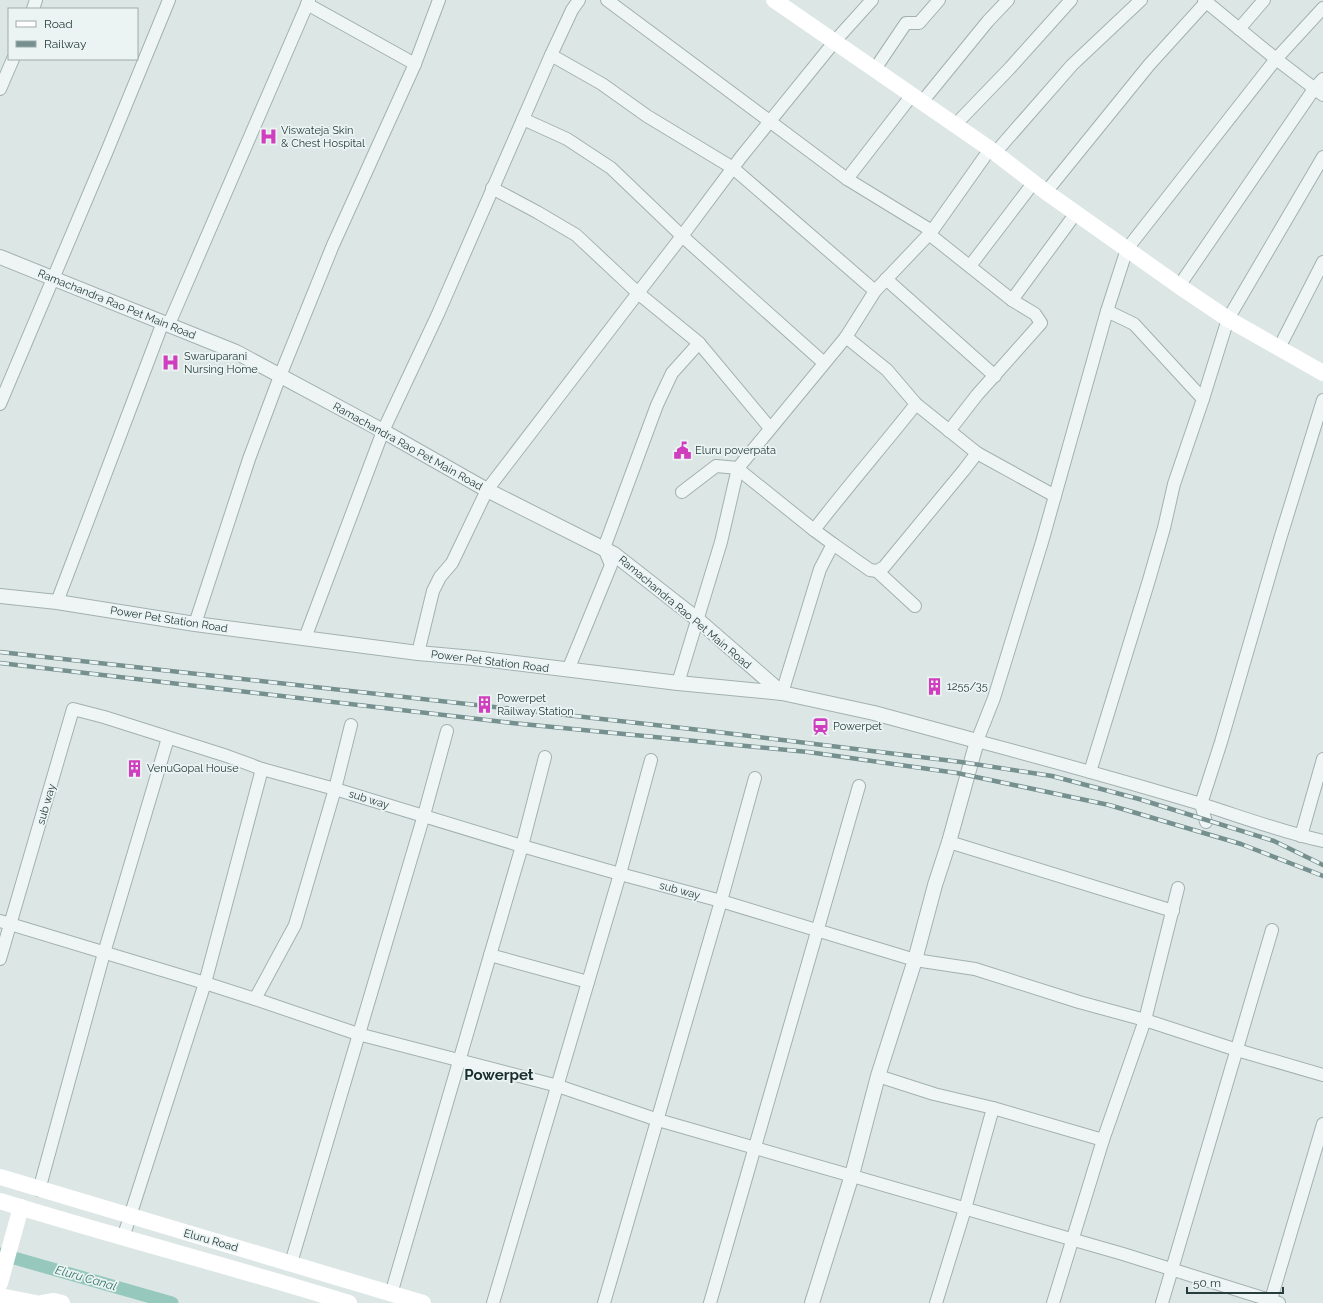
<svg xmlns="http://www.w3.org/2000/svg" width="1323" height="1303" viewBox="0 0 1323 1303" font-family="Raleway,sans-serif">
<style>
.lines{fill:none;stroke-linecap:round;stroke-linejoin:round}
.canal{stroke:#96c8be;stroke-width:13}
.minor-casing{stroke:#a2b1af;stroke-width:14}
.tertiary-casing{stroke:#a2b1af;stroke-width:16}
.minor{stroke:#eff5f5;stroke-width:12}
.tertiary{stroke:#eff5f5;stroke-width:14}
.secondary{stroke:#fff;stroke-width:16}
.rail-casing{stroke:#75908e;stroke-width:4.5}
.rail{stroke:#ebf4f3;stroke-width:3;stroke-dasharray:9;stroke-linecap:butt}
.labels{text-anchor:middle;stroke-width:3.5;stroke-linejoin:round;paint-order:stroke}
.poi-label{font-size:11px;fill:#263d3b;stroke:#ebf4f3;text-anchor:start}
.street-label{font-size:11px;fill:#263d3b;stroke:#ebf4f3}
.water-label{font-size:12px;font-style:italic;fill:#2f7266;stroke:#ebf4f3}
.district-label{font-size:15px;font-weight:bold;fill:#182e2c;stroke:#ebf4f3}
</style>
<rect width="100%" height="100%" fill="#dce7e5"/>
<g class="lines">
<polyline class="canal" points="0,1254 172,1303"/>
<defs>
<g id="minor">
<polyline points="607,0 847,179"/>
<polyline points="1204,0 1276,59 1323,95"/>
<polyline points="307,4 415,64"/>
<path d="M1323,8L1276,59L1127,249L1107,311L1042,542L994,698L977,741C1052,761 1127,782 1201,804C1242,817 1282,832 1323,841"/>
<polyline points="33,9 36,0"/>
<polyline points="1239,29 1264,0"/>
<polyline points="551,55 602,84 647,116 733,168 875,291"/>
<polyline points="875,69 906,23 919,23 939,0"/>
<polyline points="0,89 13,59"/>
<polyline points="912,95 847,179 932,231"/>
<polyline points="922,102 988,21 1008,0"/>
<polyline points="523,119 567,139 611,168 682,236 824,363"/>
<polyline points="955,125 1010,68 1071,0"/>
<polyline points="995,153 1072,65 1141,0"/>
<polyline points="1046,192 1149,65 1208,0"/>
<polyline points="929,234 1012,300 1035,314 1041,323 977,395 949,431"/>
<polyline points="970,266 1034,182"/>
<polyline points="886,279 995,376"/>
<polyline points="1179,286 1314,89 1323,79"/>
<polyline points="1012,300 1076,213"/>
<polyline points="169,324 309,0"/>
<polyline points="699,343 770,428"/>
<polyline points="1279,348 1323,262"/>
<polyline points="1203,399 1228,319 1323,157"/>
<polyline points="0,404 107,151 169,0"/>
<polyline points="977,453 1055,496"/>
<polyline points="738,469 814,530"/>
<polyline points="682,492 716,466 738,468"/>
<polyline points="833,544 870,570 877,571 884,567 964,470 977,453 916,404"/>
<polyline points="877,571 915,606"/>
<polyline points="57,602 163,322"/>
<polyline points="195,624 249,459 280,376 333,245 415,64 439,0"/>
<polyline points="305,638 383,431 438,314 551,55 572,10 579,0"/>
<polyline points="418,653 433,591 440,577 452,563 487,490 638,293 576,235 537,212 492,188"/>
<polyline points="568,670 611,565 604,548 657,405 672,373 699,343 638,293 682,236 741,157 835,41 872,0"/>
<polyline points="678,683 721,542 738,468 846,337"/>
<path d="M782,693L820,569L833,544L814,530C847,487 882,447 916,404L887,370L846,337L875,291L932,231L990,149"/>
<polyline points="1090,772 1149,580 1164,528 1174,484 1203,399 1134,324 1107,311"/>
<polyline points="1206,822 1201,804 1221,742 1280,539 1323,400"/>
<polyline points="1301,836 1323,759"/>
<polyline points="949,842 1173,911"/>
<polyline points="0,921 205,983 262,769"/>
<polyline points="490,955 588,982"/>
<polyline points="0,959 73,709 104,717 227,756 262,769 335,789 522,846 620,874 721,901 915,960 975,969 1079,1002 1145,1020 1237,1050 1323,1075"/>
<polyline points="255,999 358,1034 558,1086 658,1120 1123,1254 1279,1303"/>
<polyline points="878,1076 934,1094 993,1108 965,1209 936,1303"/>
<polyline points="993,1108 1103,1140"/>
<polyline points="39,1190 104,953 168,738"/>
<polyline points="123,1238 205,983 255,999 295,925 335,789 351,725"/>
<polyline points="291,1263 424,815 447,731"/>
<polyline points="391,1294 522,846 545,757"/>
<polyline points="493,1303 620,874 651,760"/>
<polyline points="604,1303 721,901 755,778"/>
<polyline points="710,1303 859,786"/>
<polyline points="1053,1303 1103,1140 1145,1020 1178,888"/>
<polyline points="1162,1303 1272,930"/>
<polyline points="1270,1303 1323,1124"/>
</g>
<g id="tertiary">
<polyline points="0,257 236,352 383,431 487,490 614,554 697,619 782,693"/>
<polyline points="0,596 57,602 195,624 418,653 474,658 678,683 782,693 874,713 977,741 949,842 935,885 915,960 878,1076 852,1175 812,1303"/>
</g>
</defs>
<use href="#minor" class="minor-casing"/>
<use href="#tertiary" class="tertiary-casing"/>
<use href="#minor" class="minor"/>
<use href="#tertiary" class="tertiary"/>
<g class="secondary">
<polyline points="774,0 990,149 1046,192 1179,286 1228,319 1323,373"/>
<polyline points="0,1177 423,1303"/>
<path d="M0,1201C116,1237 233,1267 349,1303"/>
<polyline points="0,1283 21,1207"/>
<polyline points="0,1296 36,1303"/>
<polyline points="42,1303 54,1301 62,1303"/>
</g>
<defs>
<g id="rail">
<polyline points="0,652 709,731 961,762 1052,776 1139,799 1274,841 1323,865"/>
<polyline points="0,663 512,723 808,752 957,773 1109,805 1241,844 1323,876"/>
</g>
</defs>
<use href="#rail" class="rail-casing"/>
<use href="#rail" class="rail"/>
</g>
<defs>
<symbol id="hospital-bare" viewBox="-9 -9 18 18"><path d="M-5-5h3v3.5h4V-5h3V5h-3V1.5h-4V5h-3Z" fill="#d03dbe" stroke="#ebf4f3" stroke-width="2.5" paint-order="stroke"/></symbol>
<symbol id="civic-bare" viewBox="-9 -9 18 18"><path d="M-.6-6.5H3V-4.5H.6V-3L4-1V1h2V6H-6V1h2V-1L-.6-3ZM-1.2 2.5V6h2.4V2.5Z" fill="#d03dbe" stroke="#ebf4f3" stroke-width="2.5" paint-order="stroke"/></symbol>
<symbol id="building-bare" viewBox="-9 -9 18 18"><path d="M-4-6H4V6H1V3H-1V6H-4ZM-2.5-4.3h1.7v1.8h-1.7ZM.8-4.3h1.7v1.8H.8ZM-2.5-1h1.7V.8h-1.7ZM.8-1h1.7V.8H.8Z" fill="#d03dbe" stroke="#ebf4f3" stroke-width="2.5" paint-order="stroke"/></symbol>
<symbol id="station-bare" viewBox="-9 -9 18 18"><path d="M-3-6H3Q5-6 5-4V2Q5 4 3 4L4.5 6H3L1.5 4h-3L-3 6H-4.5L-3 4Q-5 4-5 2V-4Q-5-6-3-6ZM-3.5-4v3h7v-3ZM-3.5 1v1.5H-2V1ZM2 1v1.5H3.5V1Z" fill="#d03dbe" stroke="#ebf4f3" stroke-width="2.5" paint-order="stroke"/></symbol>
</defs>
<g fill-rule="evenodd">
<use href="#hospital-bare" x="256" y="124" width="25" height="25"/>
<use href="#hospital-bare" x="158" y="350" width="25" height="25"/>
<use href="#civic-bare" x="670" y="438" width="25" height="25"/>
<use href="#building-bare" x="922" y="674" width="25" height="25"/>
<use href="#building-bare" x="472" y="692" width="25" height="25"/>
<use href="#station-bare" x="808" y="714" width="25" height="25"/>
<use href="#building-bare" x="122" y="756" width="25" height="25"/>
</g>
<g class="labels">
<g class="poi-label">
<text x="281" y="134">Viswateja Skin<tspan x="281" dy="13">&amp; Chest Hospital</tspan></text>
<text x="184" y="360">Swaruparani<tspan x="184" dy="13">Nursing Home</tspan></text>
<text x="695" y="454">Eluru poverpata</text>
<text x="947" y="690">1255/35</text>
<text x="497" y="702">Powerpet<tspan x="497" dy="13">Railway Station</tspan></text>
<text x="833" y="730">Powerpet</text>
<text x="147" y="772">VenuGopal House</text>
</g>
<g class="street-label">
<text transform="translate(117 304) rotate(22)" y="4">Ramachandra Rao Pet Main Road</text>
<text transform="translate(408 446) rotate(29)" y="4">Ramachandra Rao Pet Main Road</text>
<text transform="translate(685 612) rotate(40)" y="4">Ramachandra Rao Pet Main Road</text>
<text transform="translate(169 619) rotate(9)" y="4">Power Pet Station Road</text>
<text transform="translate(490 661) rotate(7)" y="4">Power Pet Station Road</text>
<text transform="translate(369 799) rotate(17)" y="4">sub way</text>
<text transform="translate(46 804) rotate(-74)" y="4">sub way</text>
<text transform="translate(680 890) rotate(15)" y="4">sub way</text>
<text transform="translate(211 1240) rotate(16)" y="4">Eluru Road</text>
</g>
<g class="water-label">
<text transform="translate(86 1278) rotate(16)" y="4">Eluru Canal</text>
</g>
<g class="district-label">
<text x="499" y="1080">Powerpet</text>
</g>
</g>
<rect x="8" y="8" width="130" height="52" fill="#ebf4f3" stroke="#9caba9"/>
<rect x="16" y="21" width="20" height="6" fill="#ffffff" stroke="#9caba9"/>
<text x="44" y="28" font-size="12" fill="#263d3b">Road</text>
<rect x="16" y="41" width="20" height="6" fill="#75908e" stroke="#9caba9"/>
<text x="44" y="48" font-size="12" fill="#263d3b">Railway</text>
<path d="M1187 1287v6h96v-6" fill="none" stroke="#263d3b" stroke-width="2"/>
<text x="1193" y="1287" font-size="12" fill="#263d3b" stroke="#ebf4f3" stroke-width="3" paint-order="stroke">50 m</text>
</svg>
